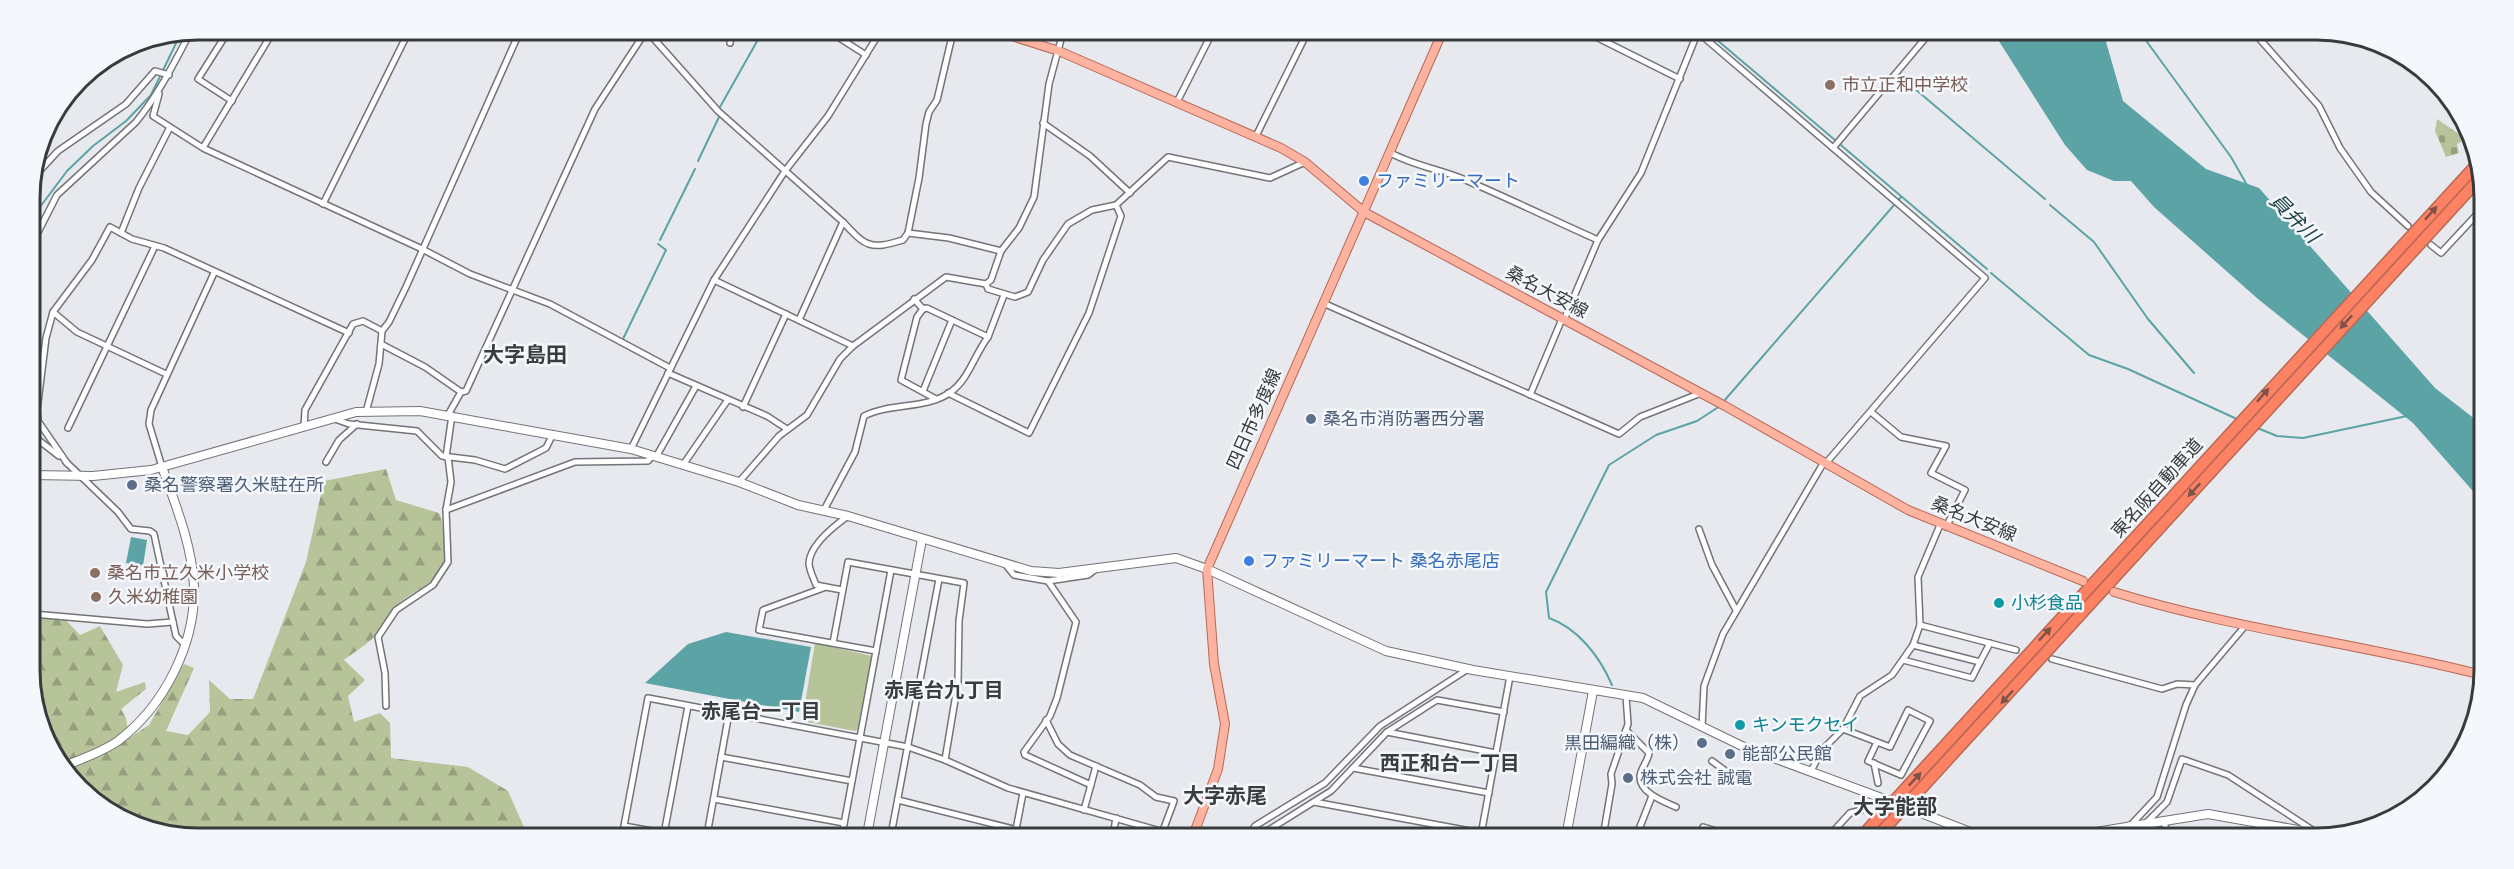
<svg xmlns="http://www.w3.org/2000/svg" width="2514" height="869" viewBox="0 0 2514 869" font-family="'Noto Sans','Noto Sans JP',sans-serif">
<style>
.forest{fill:url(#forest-firs)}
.cemetery{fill:url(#cemetery-stones)}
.green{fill:#b7c499}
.water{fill:#5ca3a5}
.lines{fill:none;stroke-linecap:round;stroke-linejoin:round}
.stream{stroke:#5ca3a5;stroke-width:2}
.street-tunnel{stroke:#c4c6ca;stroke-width:5;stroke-dasharray:5 2.5;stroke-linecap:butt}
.street-casing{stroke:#727478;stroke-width:8}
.secondary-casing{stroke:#727478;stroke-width:10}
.primary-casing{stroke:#b86855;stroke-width:10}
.highway-casing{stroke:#b86855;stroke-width:13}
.street{stroke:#fff;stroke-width:5}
.secondary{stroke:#fff;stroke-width:8}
.primary{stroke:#feb3a1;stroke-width:8}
.highway{stroke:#fd8163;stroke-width:10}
.oneway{fill:#7e534a}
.education-dot{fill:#8d6e63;stroke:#f4f7fb;stroke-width:2}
.shop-dot{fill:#3f7fe0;stroke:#f4f7fb;stroke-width:2}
.service-dot{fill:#5c6f8a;stroke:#f4f7fb;stroke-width:2}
.culture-dot{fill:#0f9aa8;stroke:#f4f7fb;stroke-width:2}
.labels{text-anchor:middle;stroke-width:5;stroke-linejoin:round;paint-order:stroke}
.education-label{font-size:18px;fill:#785e54;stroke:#f4f7fb;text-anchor:start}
.shop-label{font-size:18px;fill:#366cbe;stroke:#f4f7fb;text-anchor:start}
.street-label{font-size:18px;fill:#393a3c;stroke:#f4f7fb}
.service-label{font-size:18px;fill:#4e5e75;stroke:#f4f7fb;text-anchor:start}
.culture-label{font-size:18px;fill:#0d838f;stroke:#f4f7fb;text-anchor:start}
.water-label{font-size:20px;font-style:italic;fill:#1b3f40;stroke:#f4f7fb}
.neighbourhood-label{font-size:20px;font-weight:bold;fill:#3a3c3f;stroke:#f4f7fb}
.quarter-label{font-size:21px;font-weight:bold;fill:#3a3c3f;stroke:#f4f7fb}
.rim{fill:none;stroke:#393a3c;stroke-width:3}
</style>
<defs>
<pattern id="forest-firs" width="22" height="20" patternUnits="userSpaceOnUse" patternTransform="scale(1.5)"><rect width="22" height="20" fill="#b7c499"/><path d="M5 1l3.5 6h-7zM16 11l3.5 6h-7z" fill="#96a07e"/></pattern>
<pattern id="cemetery-stones" width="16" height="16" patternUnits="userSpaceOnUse" patternTransform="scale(1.5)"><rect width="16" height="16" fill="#b7c499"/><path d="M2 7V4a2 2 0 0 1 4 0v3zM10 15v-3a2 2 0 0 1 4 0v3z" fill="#96a07e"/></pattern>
</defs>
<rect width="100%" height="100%" fill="#e7e9ee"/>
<path class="forest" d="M386,469L396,500L439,513C444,523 442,529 444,539C455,579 421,584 398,604C389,612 385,625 377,634C368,644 354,652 344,660L365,680L348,696L354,722L380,713L390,723L391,758L468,767L508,791L527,834L154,833L72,782L33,703V616L63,617L80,635L100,626L123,665L116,692L145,682L146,689L121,709L126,718L129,738L149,725L184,664L194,668L166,731L188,735L210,712L209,680L230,699H253L306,562L324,481Z"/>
<polygon class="cemetery" points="2437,119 2466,139 2457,144 2459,153 2446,157 2435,131"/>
<polygon class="green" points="815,643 872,656 859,728 855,731 802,721"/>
<g class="water">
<polygon points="1995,35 2104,35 2123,101 2206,169 2259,188 2435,388 2480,423 2479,498 2413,423 2258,299 2154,207 2131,181 2114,181 2087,170 2065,145"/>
<polygon points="131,537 147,540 143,566 126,563"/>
<polygon points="726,632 811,647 799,712 645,683 688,644"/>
</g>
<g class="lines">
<g class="stream">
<polyline points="1710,34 1987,269"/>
<polyline points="2142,35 2231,157 2247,185"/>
<polyline points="1908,83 2045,199"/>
<polyline points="720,107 760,36 772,32"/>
<polyline points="698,161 719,117"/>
<polyline points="2050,205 2094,242 2148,319 2194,373"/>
<polyline points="31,219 67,171 93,146 126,121 151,95 181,33"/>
<polyline points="660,240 695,169"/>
<polyline points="1991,273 2089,355 2128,369 2239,420"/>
<polyline points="623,339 666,250 658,244"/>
<polyline points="1724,401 1901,197"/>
<polyline points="2255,427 2277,436 2303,438 2407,416"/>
<path d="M1612,685C1600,657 1578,628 1549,618L1546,592L1609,465L1656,435L1697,421L1720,406"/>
</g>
<polyline class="street-tunnel" points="2408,226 2431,245"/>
<defs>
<g id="street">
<polyline points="229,30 198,79 232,101"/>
<path d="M647,31L718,111L843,222C866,247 870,250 903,240L908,233L919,178L926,124L929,112L937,100L953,32"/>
<polyline points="830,32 866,55"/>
<polyline points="1590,34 1680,79"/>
<polyline points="1700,34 1985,278 1826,463"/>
<polyline points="2257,36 2319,106 2340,148 2371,192 2408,226"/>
<polyline points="730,43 732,31"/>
<polyline points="159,94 153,116 170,127"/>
<polyline points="1177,102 1212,33"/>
<polyline points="1043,123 1090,156 1130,193"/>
<polyline points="1256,136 1307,33"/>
<polyline points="204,146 274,30"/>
<polyline points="1833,148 1928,35"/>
<path d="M1389,152C1411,165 1439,169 1463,179C1508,198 1553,220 1598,240"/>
<polyline points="33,178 58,151 126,104 155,71 169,75"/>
<polyline points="30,199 32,182"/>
<polyline points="323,204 409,31"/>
<polyline points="121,233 139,188 170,127 203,148 422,249 470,274 550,304 670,368"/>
<polyline points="908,233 949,238 1001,251"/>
<polyline points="2431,245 2441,253 2481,210"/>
<path d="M31,246L57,195L136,122C159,94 174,63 191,31"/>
<polyline points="714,280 853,346"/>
<polyline points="986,284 991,280 1001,251 1019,228 1034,197 1049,84 1063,32"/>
<polyline points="1323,303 1619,434 1640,417 1701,393"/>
<polyline points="923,309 917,317 901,380 936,399"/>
<polyline points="53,312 77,332 166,374"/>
<polyline points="799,320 843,222"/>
<polyline points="1564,320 1598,240 1641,173 1697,34"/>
<polyline points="988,337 1004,295"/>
<polyline points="381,344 425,367 461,392"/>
<polyline points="668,373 767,416 787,429"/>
<polyline points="923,391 952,320"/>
<polyline points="948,393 1029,433 1089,313 1121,216 1116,205"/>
<polyline points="1530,395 1562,319"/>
<polyline points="743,407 786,314"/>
<polyline points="366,412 379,364 382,331 389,322 406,287 520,31"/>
<polyline points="1871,412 1901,437 1946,446 1931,473 1965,490 1946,527"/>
<polyline points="448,415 461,392 466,391 595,109 646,31"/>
<polyline points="335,419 349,424 417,431 442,456 475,460 505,469 546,448 553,434"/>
<polyline points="304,427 305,410 353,324 363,321 382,331"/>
<polyline points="68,428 155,246"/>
<polyline points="32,435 59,456"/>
<polyline points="631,449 714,280 785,171 828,116 880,32"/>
<polyline points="446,457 452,415"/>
<polyline points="656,457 696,386"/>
<polyline points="66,462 118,512 131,529 150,531 154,534 176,636 185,645"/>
<polyline points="326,462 339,440 357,424"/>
<polyline points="67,463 38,421 37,410 46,338 53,312 92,260 110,227 132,239 164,248 349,333"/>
<polyline points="683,465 727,401"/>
<polyline points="162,467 149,424 151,410 214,273"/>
<polyline points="739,482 779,436 807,415 840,359 853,346 946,277 986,284 988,289 1015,297 1028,292 1043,260 1068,224 1092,210 1116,205 1168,157 1270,178 1305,162"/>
<polyline points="446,510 575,462 648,461 652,456"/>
<path d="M824,510L855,452L864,416C892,402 928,410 952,391C969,378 975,354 988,337L927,308L923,309L914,299"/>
<path d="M848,516C834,526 810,545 809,563C809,570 814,579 816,585L826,587L763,610L759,630L876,651"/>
<polyline points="1699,529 1712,565 1736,610"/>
<polyline points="1005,564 1014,575 1048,581"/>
<polyline points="826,587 842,590"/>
<polyline points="33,614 147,624 173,622"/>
<polyline points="1920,625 2016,650"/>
<polyline points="833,643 848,562 964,583 959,621 958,682 945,760"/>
<polyline points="1913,645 1980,662 1990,643"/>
<polyline points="2052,659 2162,689 2177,684 2195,685"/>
<polyline points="1903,660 1972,678 1980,662"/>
<polyline points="386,706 385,673 378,637 396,610 433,585 448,562 446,510 451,482 448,457"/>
<polyline points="1046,720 1058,744 1070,755 1140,785 1156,797 1174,801 1161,836"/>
<polyline points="1702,727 1704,686 1723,634 1824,462"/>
<polyline points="1843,729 1877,742 1868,761 1901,775 1930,721 1908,710 1890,747 1877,742"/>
<path d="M1626,730L1649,753C1648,761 1641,768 1640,776C1639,793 1665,802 1676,807"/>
<polyline points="1387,732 1496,753"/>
<polyline points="721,757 852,781"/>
<polyline points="1712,761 1727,772"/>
<polyline points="1874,763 1878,783"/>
<polyline points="1353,768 1489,793"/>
<polyline points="1811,771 1822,750 1843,729 1860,696 1892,675 1913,645 1920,625 1918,577 1940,525"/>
<polyline points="1091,785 1025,755 1024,752 1050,716 1057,698 1076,622 1048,581 1088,575 1097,568"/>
<polyline points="714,799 844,823"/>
<polyline points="898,800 1037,835"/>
<polyline points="1314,802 1481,833"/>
<polyline points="1084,810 1096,766"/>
<polyline points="2164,821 2168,838"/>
<polyline points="2146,823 2167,802 2182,759 2228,775 2314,831"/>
<polyline points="2130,826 2157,797 2186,705 2195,685 2245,626"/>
<polyline points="664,834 688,706"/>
<polyline points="669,834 624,826 648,698 908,747 945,760 1008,788 1178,836"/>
<polyline points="707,835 729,713"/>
<polyline points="842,835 891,570"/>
<polyline points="891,835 939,579"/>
<polyline points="1015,835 1023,793"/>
<polyline points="1481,835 1510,676"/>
<polyline points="1113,836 1116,818"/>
<polyline points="1248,836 1255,826 1325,783 1380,726 1468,669"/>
<polyline points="1259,836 1331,791 1387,732 1437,700 1504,712"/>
<polyline points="1521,837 1527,837"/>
<polyline points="1603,837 1612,784 1611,774 1628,724 1626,696"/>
<polyline points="1636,837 1652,796"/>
<polyline points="1700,837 1703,827 1736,837"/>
<polyline points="1828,837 1850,813 1862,810"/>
</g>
<g id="secondary">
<polyline points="32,475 93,476 151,470 356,412 420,411 631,449 739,482 798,505 848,516 1031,571 1059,573 1176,558 1207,569 1386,651 1473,670 1643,698 1744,747 1887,800"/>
<path d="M64,766C82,759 102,752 118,741C164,706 196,644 194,586C192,545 176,506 162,467"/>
<polyline points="1913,810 1986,838"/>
<polyline points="867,835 922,539"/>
<polyline points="1566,837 1593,691"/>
<polyline points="2058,838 2208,814 2332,836"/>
<polyline points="2126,838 2130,826"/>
</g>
<g id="primary">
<polyline points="999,32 1059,51 1281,148 1305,162 1364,212 1725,406 1908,510 2083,581"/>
<path d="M2114,592C2233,629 2357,643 2478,674"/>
<polyline points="1193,836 1218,769 1225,724 1214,664 1207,569 1442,33"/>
</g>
<g id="highway">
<polyline points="1861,837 2479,162"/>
<polyline points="1876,838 2481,177"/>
</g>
</defs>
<use href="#street" class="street-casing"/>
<use href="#secondary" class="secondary-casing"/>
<use href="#primary" class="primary-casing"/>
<use href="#highway" class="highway-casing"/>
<use href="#street" class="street"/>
<use href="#secondary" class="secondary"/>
<use href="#primary" class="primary"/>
<use href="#highway" class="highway"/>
</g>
<defs><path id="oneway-solid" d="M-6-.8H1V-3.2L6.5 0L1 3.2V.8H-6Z" transform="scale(1.5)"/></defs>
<g class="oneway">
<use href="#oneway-solid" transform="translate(2431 213) rotate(-48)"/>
<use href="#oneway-solid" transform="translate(2346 322) rotate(133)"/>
<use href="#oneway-solid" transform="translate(2263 395) rotate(-48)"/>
<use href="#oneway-solid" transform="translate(2194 490) rotate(133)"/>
<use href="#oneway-solid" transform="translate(2045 634) rotate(-47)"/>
<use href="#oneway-solid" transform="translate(2007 697) rotate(133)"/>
<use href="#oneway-solid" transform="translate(1915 779) rotate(-47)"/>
</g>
<g class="education-dot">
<circle cx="1830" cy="85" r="6"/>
<circle cx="95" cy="573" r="6"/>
<circle cx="96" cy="597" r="6"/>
</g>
<g class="shop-dot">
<circle cx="1364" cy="181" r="6"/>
<circle cx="1249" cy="561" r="6"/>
</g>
<g class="service-dot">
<circle cx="1311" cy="419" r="6"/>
<circle cx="132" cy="485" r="6"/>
<circle cx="1702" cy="743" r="6"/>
<circle cx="1730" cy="754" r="6"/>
<circle cx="1628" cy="778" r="6"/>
</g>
<g class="culture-dot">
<circle cx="1999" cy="603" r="6"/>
<circle cx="1740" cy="725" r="6"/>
</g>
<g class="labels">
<g class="education-label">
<text x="1842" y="91">市立正和中学校</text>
<text x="107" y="579">桑名市立久米小学校</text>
<text x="108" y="603">久米幼稚園</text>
</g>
<g class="shop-label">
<text x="1376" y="187">ファミリーマート</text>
<text x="1261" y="567">ファミリーマート 桑名赤尾店</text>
</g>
<g class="street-label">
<text transform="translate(1547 292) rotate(28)" y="6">桑名大安線</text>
<text transform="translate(1254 419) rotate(-66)" y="6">四日市多度線</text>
<text transform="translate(2157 488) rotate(-48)" y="6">東名阪自動車道</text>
<text transform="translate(1974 519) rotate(22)" y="6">桑名大安線</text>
</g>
<g class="service-label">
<text x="1323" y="425">桑名市消防署西分署</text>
<text x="144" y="491">桑名警察署久米駐在所</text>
<text x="1690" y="749" text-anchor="end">黒田編織（株）</text>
<text x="1742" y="760">能部公民館</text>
<text x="1640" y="784">株式会社 誠電</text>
</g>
<g class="culture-label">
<text x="2011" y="609">小杉食品</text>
<text x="1752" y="731">キンモクセイ</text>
</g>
<g class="water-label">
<text transform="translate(2295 218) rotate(45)" y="7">員弁川</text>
</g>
<g class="neighbourhood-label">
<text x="944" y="697">赤尾台九丁目</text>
<text x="761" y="718">赤尾台一丁目</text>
<text x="1450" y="770">西正和台一丁目</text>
</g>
<g class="quarter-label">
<text x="525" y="362">大字島田</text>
<text x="1225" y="803">大字赤尾</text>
<text x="1895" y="814">大字能部</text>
</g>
</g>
<path d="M0 0H2514V869H0ZM198 40H2316A158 158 0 0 1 2474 198V670A158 158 0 0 1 2316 828H198A158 158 0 0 1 40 670V198A158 158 0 0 1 198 40Z" fill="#f4f7fb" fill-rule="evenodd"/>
<path class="rim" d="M198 40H2316A158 158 0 0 1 2474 198V670A158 158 0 0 1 2316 828H198A158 158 0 0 1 40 670V198A158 158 0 0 1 198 40Z"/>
</svg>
